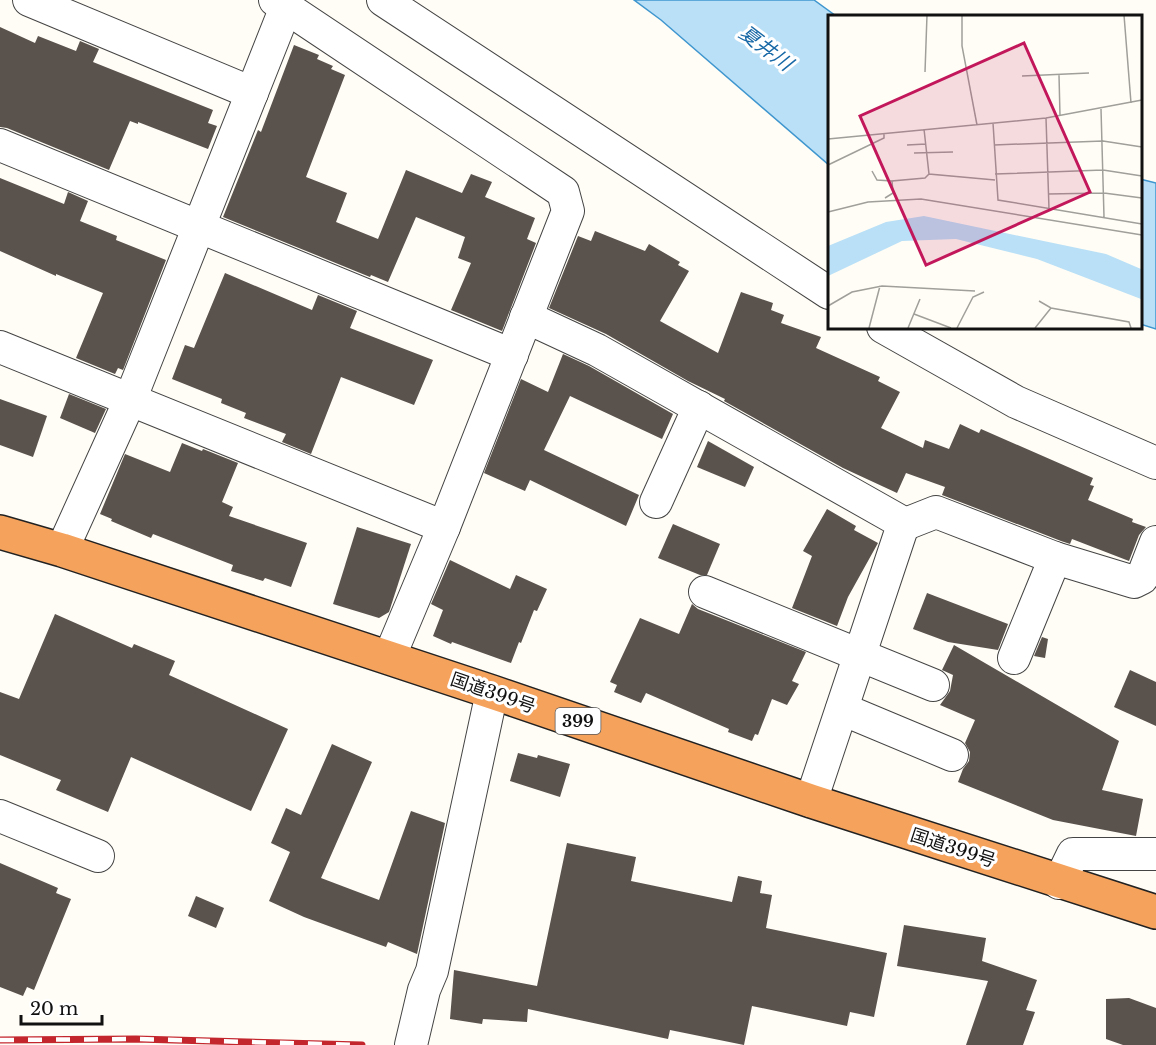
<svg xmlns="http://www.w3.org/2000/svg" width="1156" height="1045" viewBox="0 0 1156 1045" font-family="'Libre Baskerville','Noto Sans JP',serif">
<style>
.water{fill:#b9e0f7;stroke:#3f96cf;stroke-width:1.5}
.building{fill:#5a524d}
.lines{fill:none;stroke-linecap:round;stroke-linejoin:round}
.minor-casing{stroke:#444;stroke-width:34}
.highway-casing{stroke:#222;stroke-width:36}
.minor{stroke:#fff;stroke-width:32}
.highway{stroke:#f5a25d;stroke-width:33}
.rail-casing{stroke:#c4262e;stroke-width:7}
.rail{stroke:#fff;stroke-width:4.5;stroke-dasharray:14;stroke-linecap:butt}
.labels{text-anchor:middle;stroke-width:6;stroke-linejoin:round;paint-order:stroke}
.shield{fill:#fff;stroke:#585858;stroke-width:1.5}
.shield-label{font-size:16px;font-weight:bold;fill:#111}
.street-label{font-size:18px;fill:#111;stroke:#fff}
.water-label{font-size:20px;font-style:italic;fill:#1768a6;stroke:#fff}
.inset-road{fill:none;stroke:#a09f9a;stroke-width:1.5}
.view{fill:#c2185b;fill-opacity:0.15;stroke:#c2185b;stroke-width:3}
.inset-edge{fill:none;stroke:#111;stroke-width:3}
</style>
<rect width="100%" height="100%" fill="#fffdf5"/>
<g class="water">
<polygon points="634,0 814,0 836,16 829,16 829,165 661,20"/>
<polygon points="1140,179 1156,183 1156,329 1140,324"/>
</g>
<g class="building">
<polygon points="0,27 35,43 38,36 76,51 80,41 99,49 93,62 213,110 208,123 217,126 208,149 138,122 138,124 130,121 109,170 7,128 0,127"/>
<polygon points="294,45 319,55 317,59 333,66 331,69 345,75 306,177 347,193 336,222 378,239 406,170 462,193 471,174 492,182 485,197 535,218 527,239 536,243 502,331 451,310 471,263 458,258 465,237 416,217 388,282 371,275 370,277 223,217 258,130 261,132"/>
<polygon points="0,178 64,204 68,192 88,201 80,221 117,236 116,240 166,260 123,370 118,368 115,374 76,358 103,293 56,274 56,276 0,251"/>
<polygon points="595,231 645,251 649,244 680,262 678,265 689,271 660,321 718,353 741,292 773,303 771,310 784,315 781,323 821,337 816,348 880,377 878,381 900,392 881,428 923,448 925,440 949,449 960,424 979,433 981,429 1093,478 1090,485 1094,486 1088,500 1133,519 1132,522 1146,527 1139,535 1129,561 1072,539 1070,544 1061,541 942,495 945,487 906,473 897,493 843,468 724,401 725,399 688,381 606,334 549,308 578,236 591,241"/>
<polygon points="225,273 312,310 318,295 357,311 350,328 433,360 414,405 341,377 311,454 282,442 286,434 244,418 246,413 221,403 222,399 172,379 185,345 194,348"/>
<polygon points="563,354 589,366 673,414 662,439 570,396 544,450 639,495 626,526 530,480 525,491 484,473 521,379 548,392"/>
<polygon points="69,394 106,409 95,433 60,418"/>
<polygon points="0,399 47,416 33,457 0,445"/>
<polygon points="708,441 754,467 745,487 697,467"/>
<polygon points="182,443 202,451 203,449 238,463 222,502 233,507 229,516 307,543 291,587 265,578 263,581 231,571 233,565 153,534 151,538 111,521 112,519 100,514 125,454 170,472"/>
<polygon points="827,509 856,526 854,530 878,543 848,597 837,626 792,608 812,556 803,551"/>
<polygon points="673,524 720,544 707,575 700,575 658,558"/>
<polygon points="357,527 411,544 389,612 379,618 333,604"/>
<polygon points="450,560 510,589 516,575 547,589 537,611 534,610 521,643 519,642 511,663 452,642 451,644 433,636 443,610 431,604"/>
<polygon points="927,593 1008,624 998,650 948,642 913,629"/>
<polygon points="692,604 698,609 806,652 792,681 799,684 787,705 772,699 758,735 755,734 752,741 728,732 729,729 646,693 641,703 614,692 617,685 610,682 640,618 679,634"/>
<polygon points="55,614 132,648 134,644 175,661 169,675 288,729 251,811 131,757 108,812 56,790 61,780 0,755 0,692 19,699"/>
<polygon points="1042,637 1048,639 1045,658 1034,656"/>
<polygon points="954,645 1119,741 1102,790 1143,799 1136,836 1053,820 958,782 963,769 969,761 970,752 965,743 975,720 940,705 950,691 953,675 942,670"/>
<polygon points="1130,670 1156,682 1156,726 1114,707"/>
<polygon points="332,744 372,762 321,878 379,900 411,811 445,823 417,954 388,942 386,947 304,917 269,901 290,852 271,843 286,808 301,815"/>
<polygon points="518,753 537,758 538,755 570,764 560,797 510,781"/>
<polygon points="567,843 636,857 631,881 732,902 738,876 762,881 760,893 772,895 766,928 887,953 874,1017 850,1012 847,1026 752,1006 744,1045 670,1030 668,1039 528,1009 527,1022 483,1019 482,1024 450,1019 454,970 537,986"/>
<polygon points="0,863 58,888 56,893 71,899 34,990 27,987 23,996 0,987"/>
<polygon points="196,896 224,908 216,928 188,916"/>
<polygon points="904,925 986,938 982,961 1037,980 1026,1010 1035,1012 1023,1045 966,1045 988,981 897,966"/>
<polygon points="1129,998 1156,1008 1156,1045 1123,1045 1106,1039 1106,999"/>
</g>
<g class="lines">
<defs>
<g id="minor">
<polyline points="29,0 252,93"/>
<polyline points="275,0 563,192 568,211 444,527 389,658"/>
<polyline points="383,0 829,293"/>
<polyline points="0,145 512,355"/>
<polyline points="526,317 597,350 898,520 903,525 811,801"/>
<polyline points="883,327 1016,402 1156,463"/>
<polyline points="0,347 444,527"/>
<polyline points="656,502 699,407"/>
<polyline points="903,525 936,512 1055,558 1134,582 1142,578 1156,542"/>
<polyline points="62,550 130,400 286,7"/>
<polyline points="705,592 933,685"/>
<polyline points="1014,658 1055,558"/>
<polyline points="842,709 952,755"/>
<polyline points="0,816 98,856"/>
<polyline points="1059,883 1073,854 1156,854"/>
<polyline points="411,1045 424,990 432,971 492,692"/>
</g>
<polyline id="highway" points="0,532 62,550 492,692 811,801 1156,912"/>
</defs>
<use href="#minor" class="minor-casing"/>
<use href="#highway" class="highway-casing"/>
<use href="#minor" class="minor"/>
<use href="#highway" class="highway"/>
<defs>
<polyline id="rail" points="0,1040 136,1039 362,1045"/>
</defs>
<use href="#rail" class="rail-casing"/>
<use href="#rail" class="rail"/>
</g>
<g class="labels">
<rect class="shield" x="555.5" y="708" width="45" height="26" rx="4.5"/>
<g class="shield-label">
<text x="578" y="727">399</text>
</g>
<g class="street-label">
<text transform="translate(493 693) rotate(19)" y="6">国道399号</text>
<text transform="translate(953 848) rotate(18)" y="6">国道399号</text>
</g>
<g class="water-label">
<text transform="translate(766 48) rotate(37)" y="7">夏井川</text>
</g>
</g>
<g transform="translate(828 15)">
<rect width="314" height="314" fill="#fffdf5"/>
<path d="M96,201L278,239L313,254V284L209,244L128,224L74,226L0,261V231L58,207Z" fill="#b9e0f7"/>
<path class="inset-road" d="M134,0V31L149,110M296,0L303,88M97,57L99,0M231,60L232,101M194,61L261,58M273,94L276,202M218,103L221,194M165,108L170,185L314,209M96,114L101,159L167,165M0,124L218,103L314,85M79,130L98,129M166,130L275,126L314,132M86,138L125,137M0,150L56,123V118M44,156L49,165L64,166M167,159L275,155L314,161M220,179L276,178L314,183M57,183L65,178L64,166L97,163L101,159M0,197L40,187L93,184L314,220M211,286L223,293L301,307L303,313M0,291L24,277L54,271L147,276M86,299L123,313M41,313L52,271M80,313L92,284M129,313L145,282L156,277M207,313L223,293"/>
<path class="view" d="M196,28L262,177L98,250L32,101Z"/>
<rect width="314" height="314" class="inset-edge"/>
</g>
<path d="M21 1015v9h81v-9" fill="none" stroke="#111111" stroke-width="3"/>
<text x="30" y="1015" font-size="18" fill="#111111" stroke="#ffffff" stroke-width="4.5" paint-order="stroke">20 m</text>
</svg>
